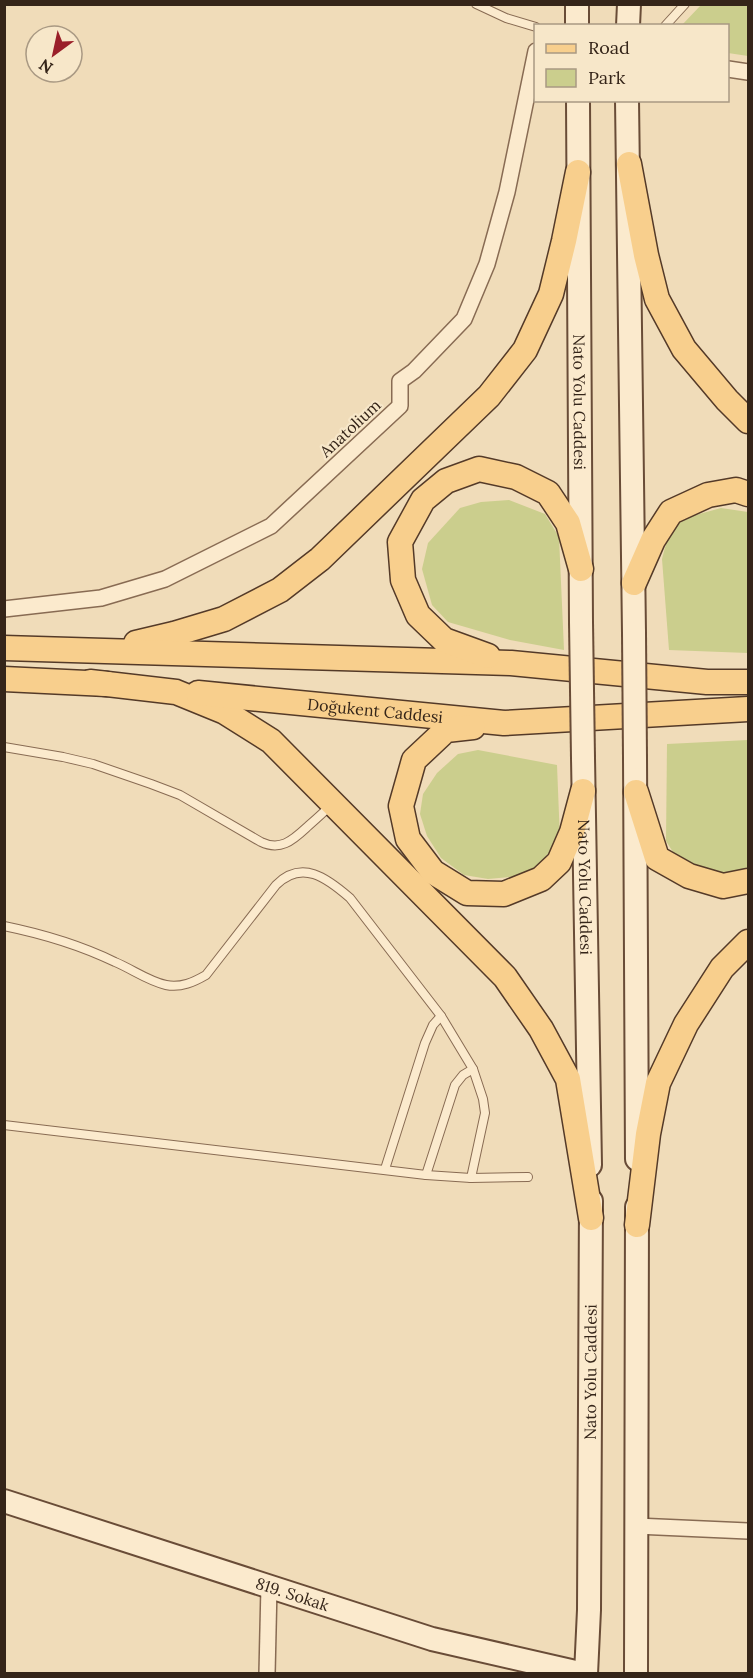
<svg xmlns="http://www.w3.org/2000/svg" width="753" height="1678" viewBox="0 0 753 1678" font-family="Lora,serif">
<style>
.green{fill:#cbce8d}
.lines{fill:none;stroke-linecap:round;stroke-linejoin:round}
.lane-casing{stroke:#886b53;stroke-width:10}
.street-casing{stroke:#886b53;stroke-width:18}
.secondary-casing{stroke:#694c37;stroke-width:26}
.primary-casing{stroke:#543a28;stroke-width:27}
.lane{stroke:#fbeacd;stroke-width:8}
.street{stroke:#fbeacd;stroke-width:15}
.secondary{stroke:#fbeacd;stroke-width:22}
.primary{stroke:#f8cf8d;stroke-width:24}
.secondary-bridge-casing{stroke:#694c37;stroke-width:26;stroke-linecap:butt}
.secondary-bridge{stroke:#fbeacd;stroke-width:22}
.labels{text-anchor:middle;stroke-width:4.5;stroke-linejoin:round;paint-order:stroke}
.street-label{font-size:16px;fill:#352519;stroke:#f7e7c9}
</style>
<rect width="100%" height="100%" fill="#f0dcb9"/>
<g class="green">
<polygon points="701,5 748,5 748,56 728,53 728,26 682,25"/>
<polygon points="509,500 545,514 559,537 564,650 510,640 448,622 432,605 422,569 428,543 460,508 481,502"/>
<polygon points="721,508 748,512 748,653 669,650 662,559 670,528 692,516"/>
<polygon points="748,740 748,871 721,877 680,863 666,841 667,744"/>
<polygon points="478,750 557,765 560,840 533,871 510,877 488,879 464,875 441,858 427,836 420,814 423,794 437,773 458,754"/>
</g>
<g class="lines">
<defs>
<g id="lane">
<polyline points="476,4 506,18 536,27"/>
<polyline points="665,26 685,4"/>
<path d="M4,747L63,757L93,764L151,784L180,795L261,842C280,851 292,841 306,828C315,820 323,813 331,805"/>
<path d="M4,926C43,934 80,945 115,962C132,969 148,981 166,985C181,988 194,982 206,975L276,885C302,859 327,878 350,898L441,1016L473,1069L483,1099L485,1113L471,1178"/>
<polyline points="4,1125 426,1175 471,1178 528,1177"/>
<polyline points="385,1169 425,1043 433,1025 441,1016"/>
<polyline points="426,1175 455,1085 463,1075 473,1069"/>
</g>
<g id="street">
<polyline points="728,69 748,72"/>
<polyline points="4,609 101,598 165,579 271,526 400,406 400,381 414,371 464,319 487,264 507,192 536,51"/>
<polyline points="636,1526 748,1531"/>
<polyline points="267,1674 269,1586"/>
</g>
<g id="secondary">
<polyline points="577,4 577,26"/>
<polyline points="628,26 629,4"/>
<path id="s1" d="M578,100L581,622"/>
<polyline points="627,100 634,633"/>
<path id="s2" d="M583,758L590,1165"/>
<polyline points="635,758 637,1159"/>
<path id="s3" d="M4,1501L432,1639L584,1674"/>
<path id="s4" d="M586,1674L589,1610L591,1201"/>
<polyline points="636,1674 637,1207"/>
</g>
<g id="primary">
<polyline points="629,164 646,255 657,299 684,349 727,400 748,421"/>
<polyline points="634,583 653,540 671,512 708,495 736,490 748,494"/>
<polyline points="136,643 174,634 224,619 280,590 320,559 489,396 525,350 551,294 564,241 578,172"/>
<polyline points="4,648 511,663 707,682 748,682"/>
<polyline points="488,656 444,640 418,615 403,580 400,542 423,500 446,481 479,469 516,477 548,493 568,523 581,569"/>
<polyline points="4,679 107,684"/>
<polyline points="90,682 176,692 225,712 271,741 505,977 541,1029 568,1079 591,1218"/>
<path id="s5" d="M198,693L504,723L748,709"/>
<polyline points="473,727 446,730 414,760 401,806 408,839 433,872 467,893 504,894 541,879 559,862 572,832 583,791"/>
<polyline points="636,792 657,858 689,876 723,886 748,881"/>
<polyline points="637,1225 648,1134 658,1083 686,1024 722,968 748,942"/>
</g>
</defs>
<use href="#lane" class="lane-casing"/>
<use href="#street" class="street-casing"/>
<use href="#secondary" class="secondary-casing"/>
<use href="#primary" class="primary-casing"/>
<use href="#lane" class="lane"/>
<use href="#street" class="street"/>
<use href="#secondary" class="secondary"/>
<use href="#primary" class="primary"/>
<defs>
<g id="secondary-bridge">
<polyline points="581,622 583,758"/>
<polyline points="634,633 635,758"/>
</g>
</defs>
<use href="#secondary-bridge" class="secondary-bridge-casing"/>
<use href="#secondary-bridge" class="secondary-bridge"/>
</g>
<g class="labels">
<g class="street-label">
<text dy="6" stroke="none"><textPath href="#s1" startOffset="302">Nato Yolu Caddesi</textPath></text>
<text transform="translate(350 428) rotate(-43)" y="6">Anatolium</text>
<text dy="6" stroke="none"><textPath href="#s5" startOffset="178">Doğukent Caddesi</textPath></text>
<text dy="6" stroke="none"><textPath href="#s2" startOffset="129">Nato Yolu Caddesi</textPath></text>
<text dy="6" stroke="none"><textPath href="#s4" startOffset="302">Nato Yolu Caddesi</textPath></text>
<text dy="6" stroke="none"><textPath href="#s3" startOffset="303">819. Sokak</textPath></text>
</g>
</g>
<rect width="753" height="1678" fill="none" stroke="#352519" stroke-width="12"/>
<rect x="534" y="24" width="195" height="78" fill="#f7e7c9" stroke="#a99983" stroke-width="1.5"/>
<rect x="546" y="44" width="30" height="9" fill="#f8cf8d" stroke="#a99983" stroke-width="1.5"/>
<text x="588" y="54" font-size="18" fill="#352519">Road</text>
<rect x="546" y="69" width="30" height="18" fill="#cbce8d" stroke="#a99983" stroke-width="1.5"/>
<text x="588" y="84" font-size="18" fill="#352519">Park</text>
<g transform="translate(54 54) rotate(213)"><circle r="28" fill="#f7e7c9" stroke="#a99983" stroke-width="1.5"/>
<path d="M0-4.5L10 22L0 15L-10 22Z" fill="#9a1f29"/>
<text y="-9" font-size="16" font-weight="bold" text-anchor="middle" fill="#352519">N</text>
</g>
</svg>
